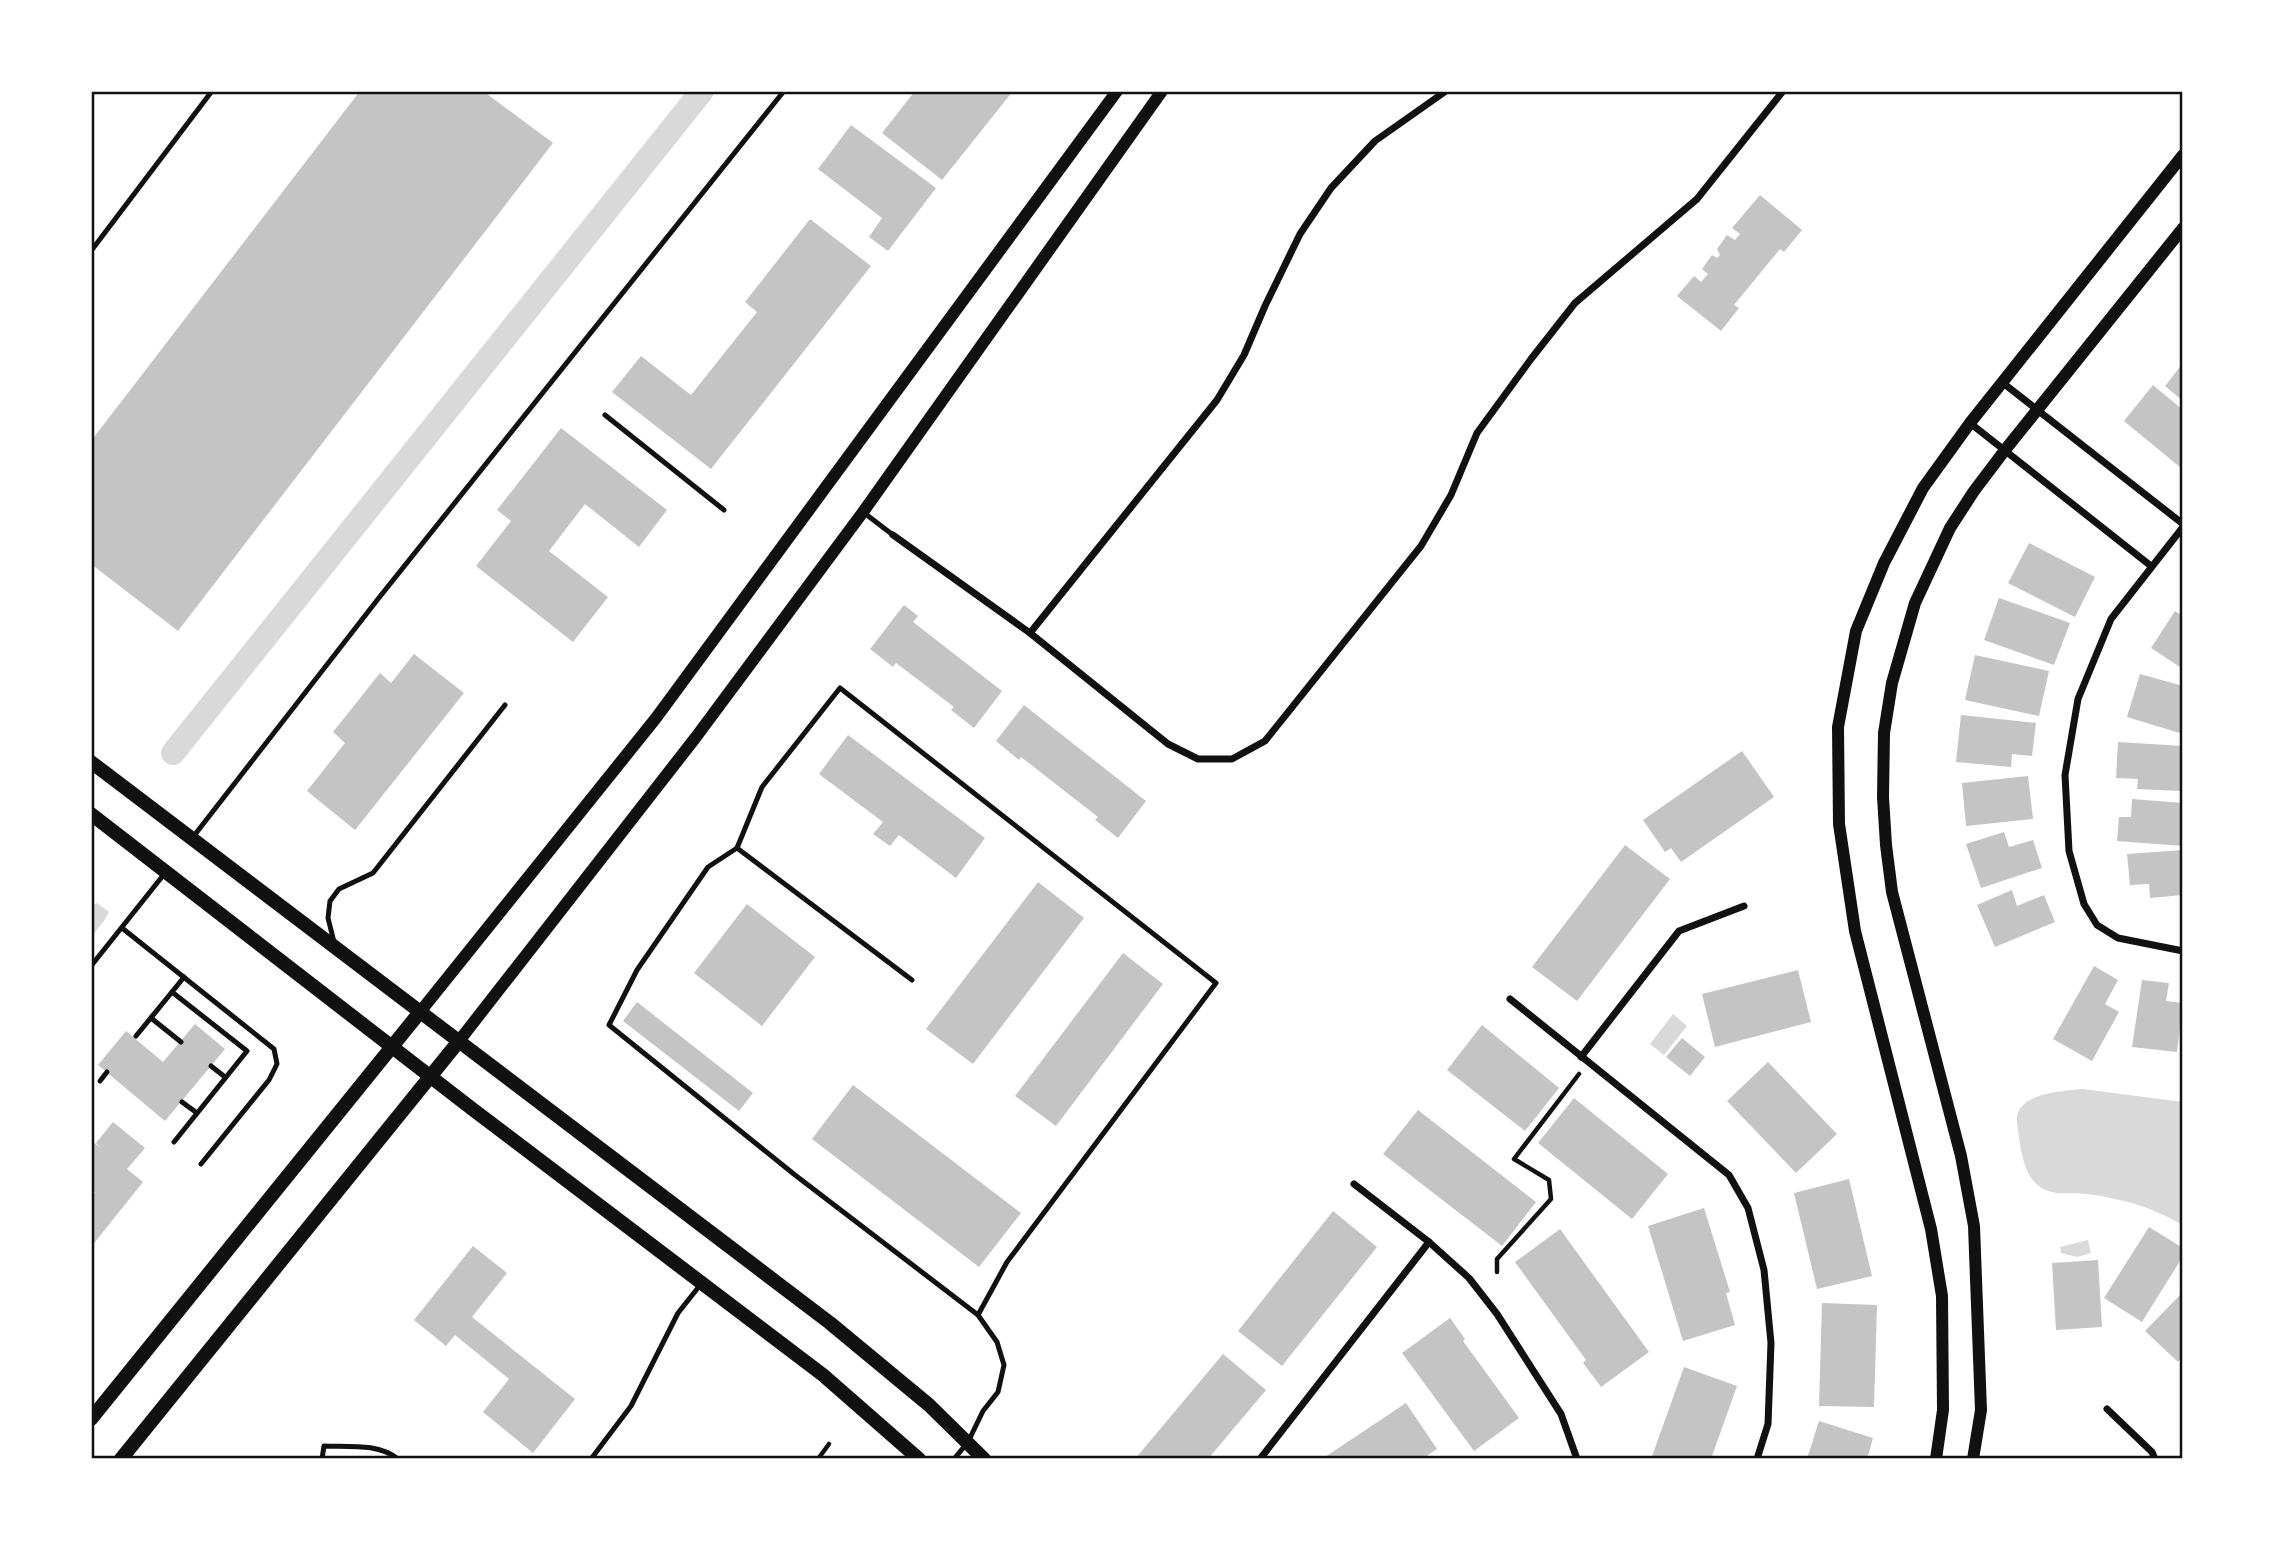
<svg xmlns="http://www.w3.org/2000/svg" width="2274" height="1550" viewBox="0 0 2274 1550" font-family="Figtree,sans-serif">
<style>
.water{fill:#d9d9d9}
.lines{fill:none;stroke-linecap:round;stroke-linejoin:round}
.canal{stroke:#d9d9d9;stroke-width:24}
.building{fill:#c4c4c4}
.path{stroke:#111;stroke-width:4.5}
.service{stroke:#111;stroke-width:5}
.minor{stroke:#111;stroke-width:7}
.tertiary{stroke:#111;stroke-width:12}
.secondary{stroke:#111;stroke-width:14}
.neatline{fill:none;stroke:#111;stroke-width:2.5}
</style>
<rect width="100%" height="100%" fill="#fff"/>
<g class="water">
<polygon points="97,903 109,912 104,921 91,937 91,906"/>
<polygon points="1673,1014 1687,1026 1664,1055 1650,1044"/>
<path d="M2082,1089L2183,1102V1225C2166,1216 2148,1207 2128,1202C2115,1199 2100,1195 2086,1194C2066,1192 2046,1198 2032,1179C2022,1167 2019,1137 2017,1122C2014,1093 2063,1091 2082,1089Z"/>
<polygon points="2088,1240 2091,1253 2077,1257 2061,1253 2060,1247"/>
</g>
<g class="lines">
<polyline class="canal" points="173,753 702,91"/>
</g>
<g class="building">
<polygon points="360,91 483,91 553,143 178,631 91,564 91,441"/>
<polygon points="915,91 1013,91 942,180 882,133"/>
<polygon points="851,125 936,188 888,251 869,237 882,218 818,169"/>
<polygon points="1760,195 1802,230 1784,252 1780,249 1734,305 1739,308 1721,331 1677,296 1694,276 1701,282 1708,274 1702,269 1712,255 1717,258 1720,255 1717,249 1727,235 1735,240 1740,234 1732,228"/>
<polygon points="810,219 871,266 711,469 612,392 641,356 691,395 757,312 745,302"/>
<polygon points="2183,363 2183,401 2165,386"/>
<polygon points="2153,385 2183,410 2183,465 2181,468 2124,421"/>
<polygon points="561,428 667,510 639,547 585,504 549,551 608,597 573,642 476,566 511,521 497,510"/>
<polygon points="2029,543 2095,577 2075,617 2008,583"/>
<polygon points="1999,598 2070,623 2054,665 1984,640"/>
<polygon points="904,605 918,616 913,622 1002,691 974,728 951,710 954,707 896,663 893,667 870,649"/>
<polygon points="2175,611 2183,616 2183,669 2151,648"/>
<polygon points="414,654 464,693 355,830 307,791 345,743 333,732 380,673 391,683"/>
<polygon points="1975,655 2049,671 2039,716 1965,700"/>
<polygon points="2140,674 2183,686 2183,734 2127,717"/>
<polygon points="1024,705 1146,801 1118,838 1095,820 1098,817 1021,757 1019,760 996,741"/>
<polygon points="1961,715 2036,723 2032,756 2012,754 2011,767 1956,762"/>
<polygon points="848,735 985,838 956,878 899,835 890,846 873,834 883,822 819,774"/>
<polygon points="2118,742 2183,746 2181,791 2137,789 2138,779 2116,778"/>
<polygon points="1742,751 1774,797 1681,862 1671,848 1665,852 1643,820"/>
<polygon points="2028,776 2033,819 1966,826 1962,783"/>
<polygon points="2132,799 2183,803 2183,846 2117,841 2119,817 2131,817"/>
<polygon points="2004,832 2009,847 2033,840 2042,868 1981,888 1966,844"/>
<polygon points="1625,845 1670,879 1577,1001 1532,967"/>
<polygon points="2183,850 2183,895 2150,898 2149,884 2130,885 2127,854"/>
<polygon points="1038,882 1084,918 973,1064 926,1029"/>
<polygon points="2012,890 2017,906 2044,895 2055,922 1995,947 1977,905"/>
<polygon points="747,904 815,957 762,1026 694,973"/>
<polygon points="1123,953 1163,984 1056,1126 1015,1096"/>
<polygon points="2094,966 2118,980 2105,1004 2119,1012 2092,1061 2053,1039"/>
<polygon points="1798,970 1811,1022 1715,1047 1702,994"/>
<polygon points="2142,980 2169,983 2166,1001 2183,1003 2177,1052 2132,1047"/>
<polygon points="637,1002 753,1093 739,1111 623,1021"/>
<polygon points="195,1024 225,1049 165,1121 98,1065 126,1031 163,1062"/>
<polygon points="1482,1025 1559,1088 1525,1131 1447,1070"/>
<polygon points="1682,1038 1705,1057 1690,1076 1666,1057"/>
<polygon points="1768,1062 1837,1134 1796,1173 1727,1101"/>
<polygon points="853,1085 1021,1213 979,1267 812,1139"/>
<polygon points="1574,1098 1668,1174 1632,1219 1538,1143"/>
<polygon points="1418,1110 1536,1202 1502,1246 1383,1154"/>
<polygon points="113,1122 145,1148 127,1169 143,1182 91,1247 91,1197 95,1192 91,1189 91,1140 103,1150 96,1143"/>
<polygon points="1849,1179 1872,1276 1817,1289 1794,1193"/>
<polygon points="1704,1208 1730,1292 1726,1293 1735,1325 1683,1341 1648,1226"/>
<polygon points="1333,1211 1377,1247 1282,1366 1238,1331"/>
<polygon points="2149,1227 2183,1248 2183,1256 2142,1322 2104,1298"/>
<polygon points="1560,1229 1649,1352 1601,1387 1583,1363 1586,1360 1515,1262"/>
<polygon points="473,1246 507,1273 472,1317 575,1399 533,1453 483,1412 509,1379 455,1335 446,1346 414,1320"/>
<polygon points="2098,1260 2102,1327 2056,1330 2052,1263"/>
<polygon points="2183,1292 2183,1356 2178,1362 2145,1331"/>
<polygon points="1822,1303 1877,1305 1874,1407 1819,1406"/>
<polygon points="1450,1318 1465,1339 1463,1341 1519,1418 1474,1451 1402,1353"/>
<polygon points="1223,1354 1266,1390 1208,1459 1135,1459"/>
<polygon points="1684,1367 1737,1386 1711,1459 1651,1459"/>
<polygon points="1406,1403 1437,1449 1422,1459 1322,1459"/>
<polygon points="1819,1421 1873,1438 1867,1459 1807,1459"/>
</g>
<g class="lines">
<g class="path">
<polyline points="1497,1272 1497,1259 1551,1199 1549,1180 1514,1159 1579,1074"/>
<polyline points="818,1459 829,1444"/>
</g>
<g class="service">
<polyline points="91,251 212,91"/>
<polyline points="605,415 724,510"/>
<polyline points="863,512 893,535"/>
<polyline points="193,837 378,599 784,91"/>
<polyline points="737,848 912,980"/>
<polyline points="122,928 274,1049 277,1064 269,1080 201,1164"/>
<polyline points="334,942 328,918 330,901 339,889 373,873 505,705"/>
<polyline points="91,966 165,873"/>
<polyline points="151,1018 181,1042"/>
<polyline points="136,1036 172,992"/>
<polyline points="211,1066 225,1077"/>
<polyline points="100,1081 107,1072"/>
<polyline points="182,1102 197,1113"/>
<polyline points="174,1142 247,1051 172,992 184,977"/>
<path d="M322,1459L324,1446C349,1447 378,1443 398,1459"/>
<polyline points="591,1459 631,1406 678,1313 701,1284"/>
<polyline points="954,1459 968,1442 983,1411 998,1392 1004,1365 997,1342 978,1315 795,1175 609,1025 637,970 708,867 737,848 762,787 840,688 1216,983 1007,1262 978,1315"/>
</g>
<g class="minor">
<polyline points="2003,383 2183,524"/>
<polyline points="1970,423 2151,566"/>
<polyline points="2183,527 2111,619 2078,699 2065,775 2069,851 2084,904 2097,925 2118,938 2183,951"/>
<polyline points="893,535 1030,633 1217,400 1244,355 1265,306 1300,234 1331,188 1375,141 1446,91"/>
<polyline points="1030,633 1168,744 1198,759 1232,759 1265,741 1421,546 1451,495 1477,433 1531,359 1575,303 1697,199 1783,91"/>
<polyline points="1510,999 1729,1175 1748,1208 1764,1270 1771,1343 1768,1424 1757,1459"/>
<polyline points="1581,1057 1679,931 1744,906"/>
<polyline points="1354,1184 1429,1242 1469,1278 1497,1314 1561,1414 1577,1459"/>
<polyline points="2107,1409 2152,1452 2155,1459"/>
<polyline points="1260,1459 1429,1242"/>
</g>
<g class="tertiary">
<polyline points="420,1012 656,718 1117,91"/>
<polyline points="459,1041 696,737 863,512 1162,91"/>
<polyline points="1936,1459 1943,1410 1942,1296 1931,1229 1855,931 1839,824 1838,727 1856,631 1884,563 1923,488 1970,423 2183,155"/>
<polyline points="1973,1459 1981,1410 1974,1226 1961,1156 1892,892 1886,845 1883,797 1884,733 1892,683 1915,603 1950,528 1974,491 2005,450 2183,228"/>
</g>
<g class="secondary">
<polyline points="91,762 830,1323 929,1405 984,1459"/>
<polyline points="91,814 471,1108 823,1375 919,1459"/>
<polyline points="91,1419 420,1012"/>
<polyline points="121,1459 459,1041"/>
</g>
</g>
<rect width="2274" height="1550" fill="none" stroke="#ffffff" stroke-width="186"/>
<rect x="93" y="93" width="2088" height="1364" class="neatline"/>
</svg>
